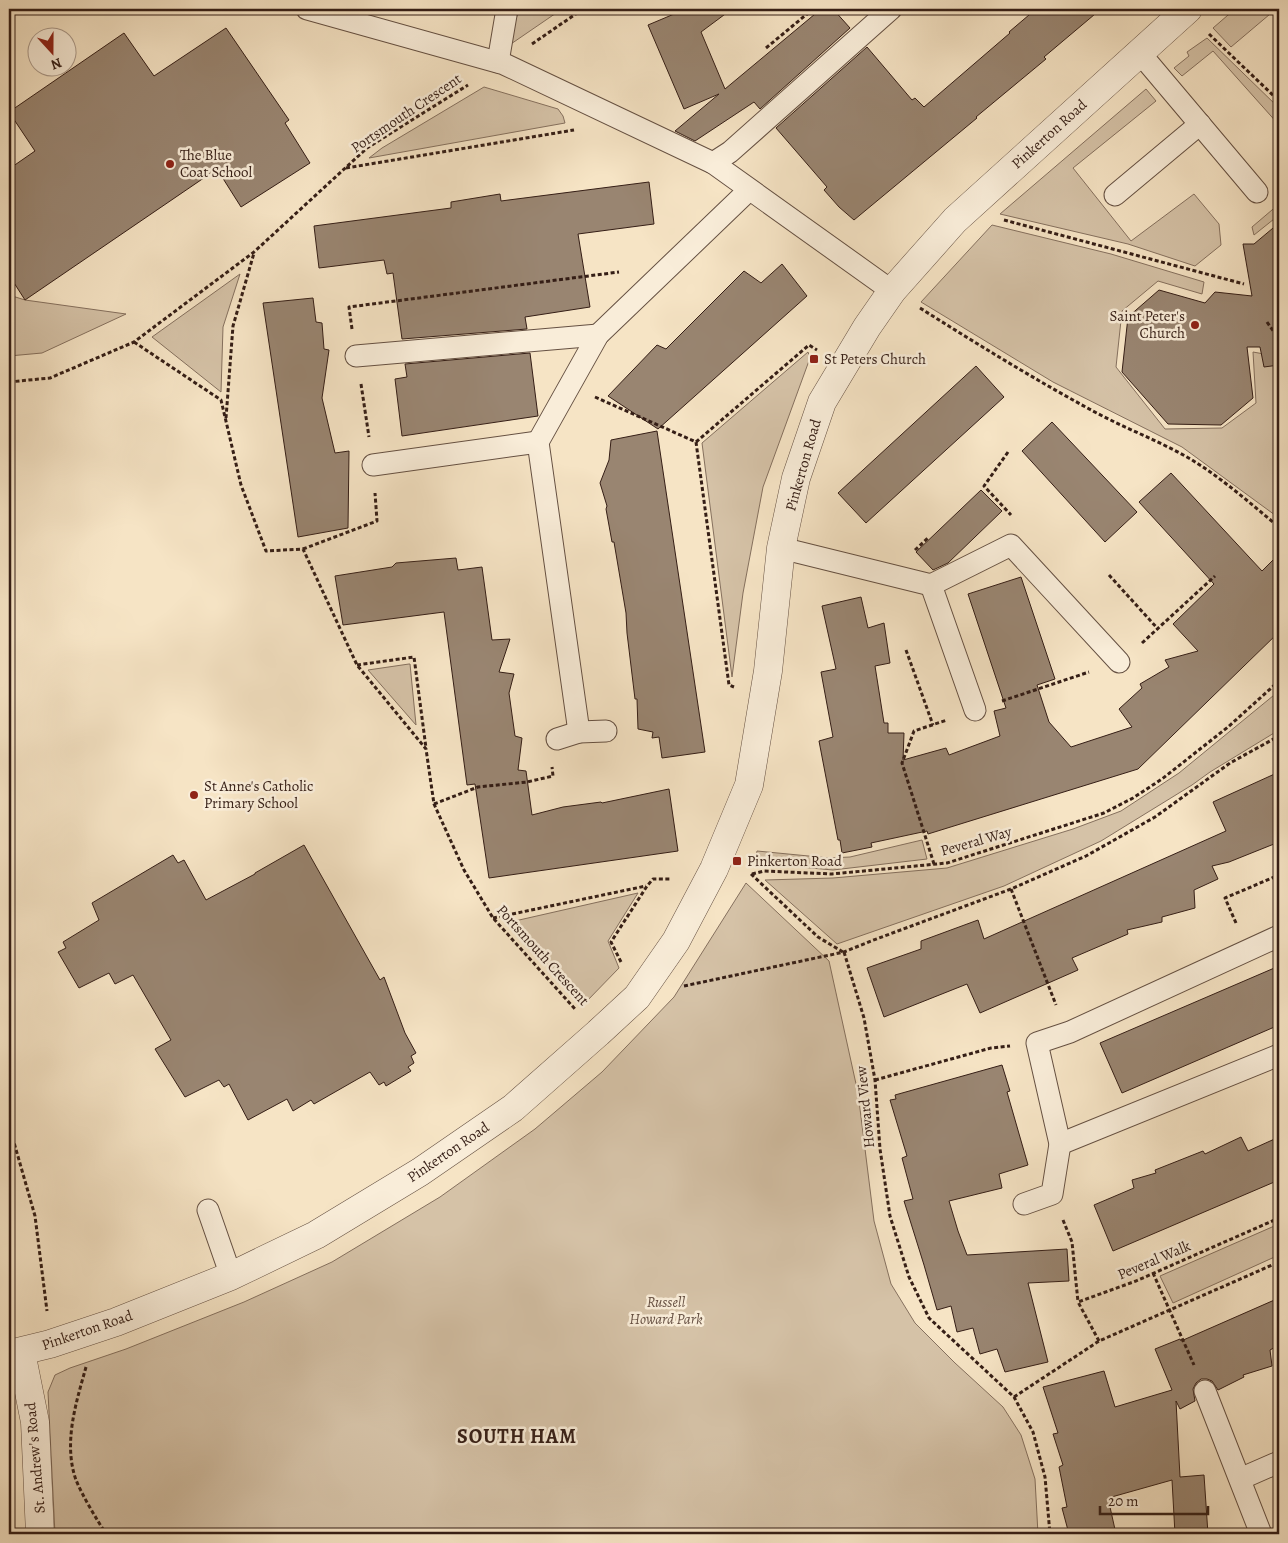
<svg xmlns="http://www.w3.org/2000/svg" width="1288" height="1543" viewBox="0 0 1288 1543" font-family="Alegreya,serif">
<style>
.green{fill:#d5c2a7;stroke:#85705e}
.building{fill:#998571;stroke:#351e16}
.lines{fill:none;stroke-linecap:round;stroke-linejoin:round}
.service-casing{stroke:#655042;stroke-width:23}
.minor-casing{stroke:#655042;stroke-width:29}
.path{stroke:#351e16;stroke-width:3;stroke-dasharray:4 2.5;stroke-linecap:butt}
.service{stroke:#f9edd9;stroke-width:21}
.minor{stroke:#f9edd9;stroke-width:28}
.poi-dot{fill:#8f2418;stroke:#f9edd9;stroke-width:2}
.labels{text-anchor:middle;stroke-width:5;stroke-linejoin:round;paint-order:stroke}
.street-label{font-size:15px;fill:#351e16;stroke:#f9edd9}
.poi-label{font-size:15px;fill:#351e16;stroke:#f9edd9;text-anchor:start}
.park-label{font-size:15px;font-style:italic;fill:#654f42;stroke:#f9edd9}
.district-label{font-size:20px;font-weight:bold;letter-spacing:1px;fill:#351e16;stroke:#f9edd9}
</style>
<rect width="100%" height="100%" fill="#f6e4c5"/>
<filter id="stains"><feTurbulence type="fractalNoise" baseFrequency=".004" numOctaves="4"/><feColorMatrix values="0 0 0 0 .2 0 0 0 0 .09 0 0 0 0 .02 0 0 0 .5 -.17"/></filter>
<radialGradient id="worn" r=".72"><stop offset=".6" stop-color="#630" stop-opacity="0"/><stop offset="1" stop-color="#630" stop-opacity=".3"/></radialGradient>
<g class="green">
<polygon points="519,9 562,9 508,46"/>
<polygon points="1235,9 1276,9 1231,47 1213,28"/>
<polygon points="1207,38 1279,108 1279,125 1213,51 1182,76 1174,68 1189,56 1187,52"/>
<polygon points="484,87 558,109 563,116 565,123 369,158 382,148"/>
<polygon points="1146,89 1156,101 1073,168 1131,241 1194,194 1219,224 1221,245 1195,266 1128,244 1000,214"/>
<polygon points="1279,204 1279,215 1254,235 1252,227"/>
<polygon points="992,225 1111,254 1204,282 1202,294 1158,281 1122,311 1116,367 1165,429 1222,428 1256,403 1253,352 1264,354 1279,360 1279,518 1182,447 1053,382 921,302"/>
<polygon points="240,274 223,327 221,392 152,337"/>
<polygon points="9,295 25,300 126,314 42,353 9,356"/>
<polygon points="808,352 810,358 763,487 743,593 732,677 702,443"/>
<polygon points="409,664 410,664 416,725 368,670"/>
<polygon points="1279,691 1279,730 1210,772 1192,785 1101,841 1004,886 837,944 765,880 833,878 947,868 1073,829 1121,811 1179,773"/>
<polygon points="922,840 927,859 833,870 755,863 757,851 829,858 850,857"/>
<polygon points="746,883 829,961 858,1093 874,1221 891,1284 915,1323 955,1363 1003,1407 1021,1435 1035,1479 1038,1534 55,1534 48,1392 55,1375 70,1368 126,1349 244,1302 332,1262 440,1197 535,1129 602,1072 674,997"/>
<polygon points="638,893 608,941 619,968 585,1003 506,923"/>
<polygon points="1279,1224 1279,1255 1173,1303 1160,1276"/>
</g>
<g class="building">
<polygon points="686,9 732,9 701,32 725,89 821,9 833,9 850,28 760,109 754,102 695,141 675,131 719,94 684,109 648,25"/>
<polygon points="1036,9 1101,9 1044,57 1046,59 976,117 977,118 854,220 839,207 824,190 827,187 776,128 867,47 912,100 915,98 924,107 1010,33 1009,32"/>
<polygon points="226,28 289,120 285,123 310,163 241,207 217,169 25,300 9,275 9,169 35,151 9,112 124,33 154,76"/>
<polygon points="649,182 654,224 578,234 590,307 525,317 527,329 402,339 393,273 387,274 384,260 319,268 314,226 451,208 451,202 500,194 501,201"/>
<polygon points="1279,223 1279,365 1264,367 1260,347 1247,347 1253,398 1221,425 1168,424 1122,372 1128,317 1159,290 1205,303 1215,292 1252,296 1243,244 1254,244"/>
<polygon points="782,264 807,296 658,429 608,396 657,345 666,349 744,271 761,283"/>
<polygon points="313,298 316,322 322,323 324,349 329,350 322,398 335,453 349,451 348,528 298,537 263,303"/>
<polygon points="530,353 538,416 402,436 395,379 407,377 405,364"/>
<polygon points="976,366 1004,397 866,523 838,493"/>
<polygon points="1052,422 1137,512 1105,542 1022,451"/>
<polygon points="657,431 705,752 662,758 659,737 652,738 653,732 638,729 637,699 635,699 627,633 626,613 614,542 612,542 606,509 607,506 600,483 609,460 611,440"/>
<polygon points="1171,473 1262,571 1279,554 1279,632 1138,769 928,834 927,831 871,843 872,847 842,853 840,840 838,840 819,741 833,737 821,672 836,669 822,606 861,597 868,628 884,623 890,663 875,666 884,723 888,723 888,733 904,733 903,760 946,748 949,755 1000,736 994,711 1006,708 968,594 1021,577 1055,679 1037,685 1049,722 1071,747 1132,727 1119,709 1142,688 1140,684 1169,667 1165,660 1198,651 1173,624 1214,584 1139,502"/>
<polygon points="981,490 1002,511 948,563 933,570 916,552"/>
<polygon points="456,558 458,570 482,567 492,640 510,639 499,672 514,674 509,693 515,736 522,738 518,770 526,771 532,815 563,807 601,802 602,803 669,789 678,851 489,878 475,784 467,785 444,612 343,625 335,576 392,567 396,563"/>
<polygon points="1279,772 1279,842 1229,862 1212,866 1218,879 1194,890 1195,908 1162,917 1162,922 1127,930 1128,934 1072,958 1078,970 980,1013 967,984 884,1017 867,968 921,949 921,941 978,920 984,939 1226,831 1213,802"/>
<polygon points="304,845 380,980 384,977 405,1033 416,1053 411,1056 414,1063 408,1067 411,1071 386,1086 384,1082 379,1085 370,1072 314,1104 311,1100 293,1111 287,1099 248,1120 229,1084 224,1087 219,1080 185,1097 155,1049 171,1040 133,975 115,984 109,973 79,988 58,952 66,948 63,942 99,920 92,903 173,855 178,863 184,860 206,900 255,874 255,873"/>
<polygon points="1279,966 1279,1025 1122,1093 1100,1043"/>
<polygon points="1002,1065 1010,1091 1007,1092 1028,1165 999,1174 1002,1188 949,1201 958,1231 967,1255 1067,1249 1069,1281 1028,1283 1048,1362 1005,1372 997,1349 980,1354 973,1328 957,1332 951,1306 937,1310 924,1265 904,1201 913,1199 902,1158 907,1156 890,1100 896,1099 895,1095"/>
<polygon points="1241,1137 1248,1151 1279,1137 1279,1180 1113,1251 1094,1205 1134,1188 1132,1180 1156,1173 1155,1170 1203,1151 1205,1154"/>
<polygon points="1279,1298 1279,1345 1270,1350 1272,1366 1243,1375 1244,1377 1218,1390 1212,1381 1207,1379 1201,1379 1196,1383 1193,1389 1195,1401 1180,1409 1176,1401 1180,1477 1204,1475 1208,1534 1175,1534 1172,1480 1108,1498 1116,1534 1069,1534 1062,1508 1067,1507 1059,1467 1063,1465 1053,1434 1058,1433 1043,1387 1104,1371 1115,1407 1172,1390 1155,1349 1180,1339 1181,1341"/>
</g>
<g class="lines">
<defs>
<g id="service">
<polyline points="307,9 504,64 713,163 892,291"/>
<polyline points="1139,52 1257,192"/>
<polyline points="498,62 507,9"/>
<polyline points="713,163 730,152 891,9"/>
<polyline points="1115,195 1200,124"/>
<polyline points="356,356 598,335"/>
<polyline points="373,465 538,442"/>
<polyline points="781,548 931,585 1011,545 1119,662"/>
<polyline points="931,585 975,710"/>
<polyline points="579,732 538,442 598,335 749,190"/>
<polyline points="557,739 579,732 606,731"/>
<polyline points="1060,1144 1279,1055"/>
<polyline points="1024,1204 1052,1194 1060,1144 1037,1043 1070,1032 1279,936"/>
<polyline points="208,1210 231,1276"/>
<polyline points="1205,1391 1261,1534"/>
<polyline points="1240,1479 1279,1462"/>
</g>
<g id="minor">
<polyline points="21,1352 35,1422 40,1534"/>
<polyline points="9,1354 50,1344 116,1322 231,1276 316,1235 420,1172 513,1108 598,1033 637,997 676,941 714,869 749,785 768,671 781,548 796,478 822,402 867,327 892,291 955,220 1188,9"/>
</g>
</defs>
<use href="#service" class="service-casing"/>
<use href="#minor" class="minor-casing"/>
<g class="path">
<polyline points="1209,34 1279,101"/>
<polyline points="532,44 583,9"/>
<polyline points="766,48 813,9"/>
<polyline points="346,168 574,130"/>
<polyline points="1004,220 1244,284"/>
<path d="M920,308C977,344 1034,379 1093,411C1126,429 1160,441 1192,460C1223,479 1251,504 1279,527"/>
<polyline points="1267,322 1279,339"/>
<polyline points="352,329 349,307 619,272"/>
<polyline points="134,342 221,400 241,485 266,551 303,549 357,665 426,749 434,804 464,870 493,918 575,1009"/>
<polyline points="9,382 50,378 134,342 254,252 367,148 468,85"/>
<polyline points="361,384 369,437"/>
<polyline points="595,397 696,442 729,685 734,687"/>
<polyline points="226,418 233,326 254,253"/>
<polyline points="696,442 809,345 817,350"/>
<polyline points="1008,452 984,486 1011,515"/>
<polyline points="303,549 377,521 375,493"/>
<polyline points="915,550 929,537"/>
<polyline points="1109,575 1158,629"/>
<polyline points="1142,643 1215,576"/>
<polyline points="906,650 933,725"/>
<polyline points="357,665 414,657 426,748"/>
<polyline points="1002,701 1089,672"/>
<polyline points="434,804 478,787 527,782 553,776 552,767"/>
<polyline points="934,864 902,763 914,731 947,720"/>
<polyline points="751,874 818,937 843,952"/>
<polyline points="752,874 764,871 832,874 947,863 1104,813 1133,798 1162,779 1228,727 1279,681"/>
<polyline points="1011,889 1056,1005"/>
<polyline points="493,918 646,886"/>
<polyline points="1236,923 1225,898 1279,875"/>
<polyline points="844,952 864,1018 875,1080 880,1149 890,1216 909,1277 929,1318 1014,1397 1033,1432 1045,1477 1050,1534"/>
<polyline points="621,962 611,942 647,886 653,879 671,879"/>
<polyline points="684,986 844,952 871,941 1011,889 1086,856 1155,817 1230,763 1279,736"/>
<polyline points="875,1080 991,1048 1010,1046"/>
<polyline points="9,1125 35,1216 47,1311"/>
<polyline points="1063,1220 1072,1242 1078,1302"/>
<polyline points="1153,1273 1194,1365"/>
<polyline points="1099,1341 1078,1302 1136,1281 1279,1218"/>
<path d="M86,1367C76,1403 63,1443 76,1480C82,1495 97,1520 106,1534"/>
<polyline points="1014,1397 1099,1341 1279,1262"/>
</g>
<use href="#service" class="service"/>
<use href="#minor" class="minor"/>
</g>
<g class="poi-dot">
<circle cx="170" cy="164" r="5"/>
<circle cx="1195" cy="325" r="5"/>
<rect x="809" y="354" width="10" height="10" rx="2.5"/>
<circle cx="194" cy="795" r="5"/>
<rect x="732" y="856" width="10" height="10" rx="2.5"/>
</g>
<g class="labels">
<g class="street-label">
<text transform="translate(406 113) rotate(-34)" y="5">Portsmouth Crescent</text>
<text transform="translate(1049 134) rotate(-42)" y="5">Pinkerton Road</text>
<text transform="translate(803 465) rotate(-74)" y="5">Pinkerton Road</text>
<text transform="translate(976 841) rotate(-16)" y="5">Peveral Way</text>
<text transform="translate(543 955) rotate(48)" y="5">Portsmouth Crescent</text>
<text transform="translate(865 1107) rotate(-96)" y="5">Howard View</text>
<text transform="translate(448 1152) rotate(-34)" y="5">Pinkerton Road</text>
<text transform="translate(1154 1260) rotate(-23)" y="5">Peveral Walk</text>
<text transform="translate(87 1330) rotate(-19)" y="5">Pinkerton Road</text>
<text transform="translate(35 1458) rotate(-95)" y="5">St. Andrew's Road</text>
</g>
<g class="poi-label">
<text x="180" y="160">The Blue<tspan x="180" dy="17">Coat School</tspan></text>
<text x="1185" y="321" text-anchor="end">Saint Peter's<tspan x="1185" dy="17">Church</tspan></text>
<text x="824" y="364">St Peters Church</text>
<text x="204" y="791">St Anne's Catholic<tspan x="204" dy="17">Primary School</tspan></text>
<text x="747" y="866">Pinkerton Road</text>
</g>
<g class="park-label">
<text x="666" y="1307">Russell<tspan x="666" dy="17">Howard Park</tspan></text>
</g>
<g class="district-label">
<text x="517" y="1443">SOUTH HAM</text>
</g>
</g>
<rect width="1288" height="1543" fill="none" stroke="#f6e4c5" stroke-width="30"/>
<rect x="10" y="10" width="1268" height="1523" fill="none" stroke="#351e16" stroke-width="2.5"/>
<rect x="15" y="15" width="1258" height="1513" fill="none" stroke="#351e16"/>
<g transform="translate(52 52) rotate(159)"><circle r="24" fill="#f9edd9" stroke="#ab9a8b"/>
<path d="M0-4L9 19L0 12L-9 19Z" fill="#8f2418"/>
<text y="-8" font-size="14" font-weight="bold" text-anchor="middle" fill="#351e16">N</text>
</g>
<path d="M1100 1506v8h108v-8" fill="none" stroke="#351e16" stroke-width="2.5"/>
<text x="1108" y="1506" font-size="15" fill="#351e16" stroke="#f9edd9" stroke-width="4" paint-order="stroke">20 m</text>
<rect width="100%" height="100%" filter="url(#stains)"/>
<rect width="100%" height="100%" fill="url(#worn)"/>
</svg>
